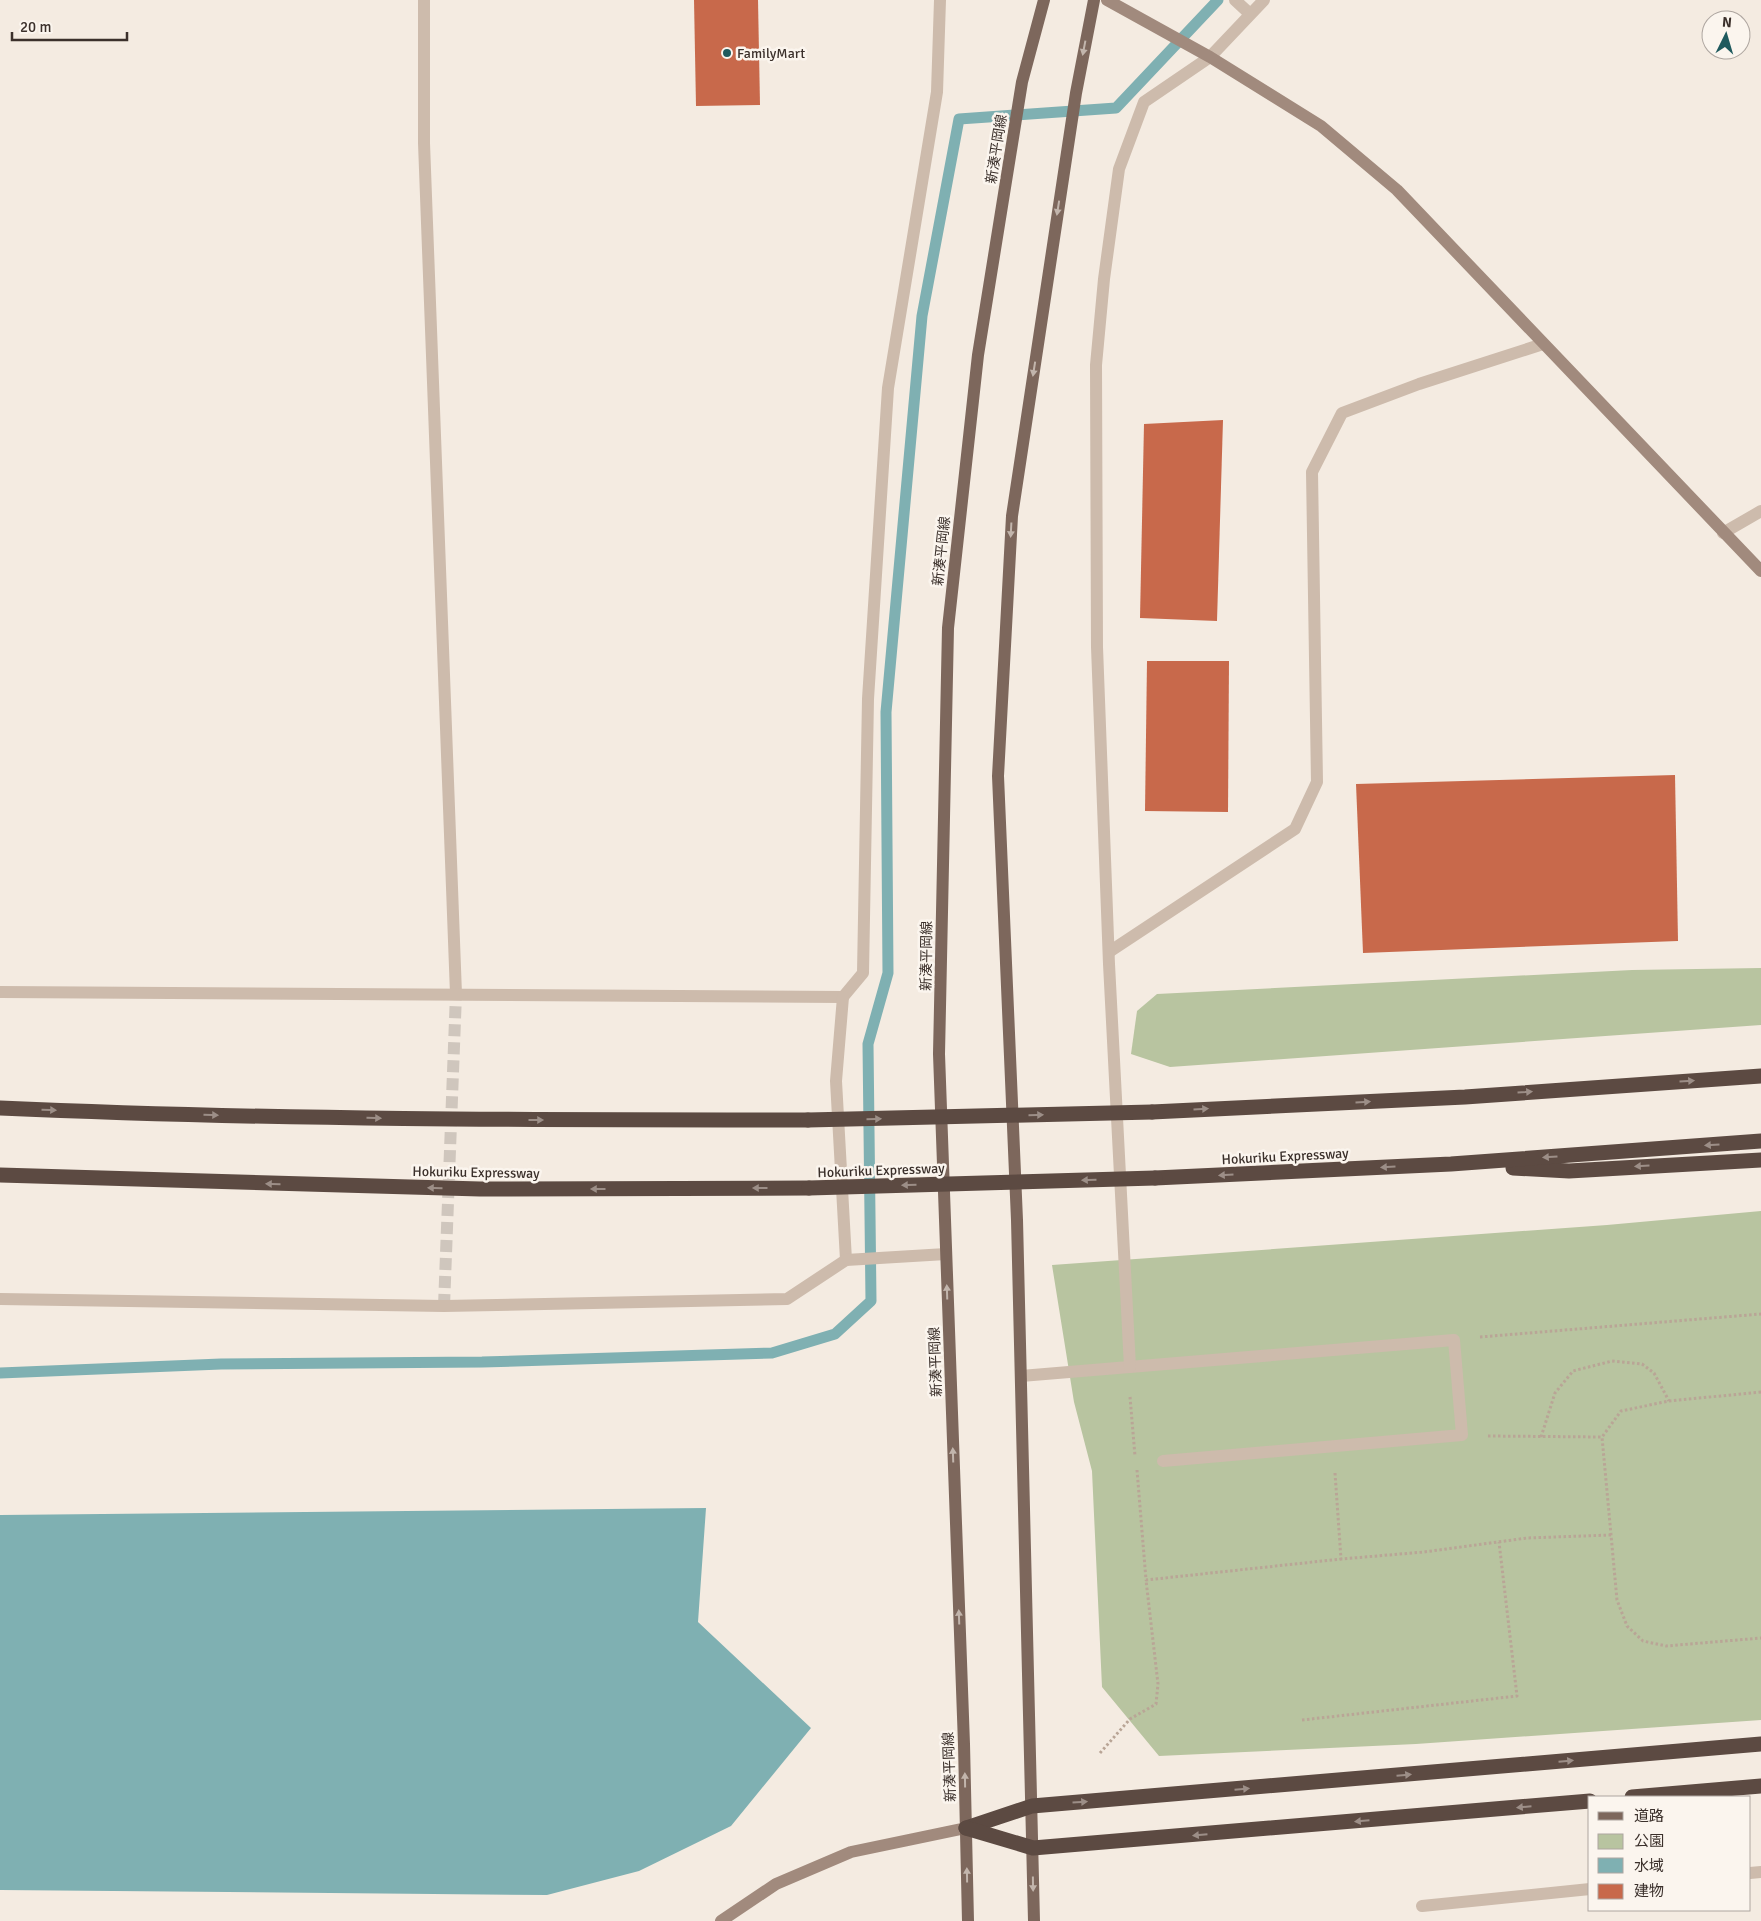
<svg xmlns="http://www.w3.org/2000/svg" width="1761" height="1921" viewBox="0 0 1761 1921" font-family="Signika,'Noto Sans JP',sans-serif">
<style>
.green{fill:#b8c4a0}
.water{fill:#7fb0b2}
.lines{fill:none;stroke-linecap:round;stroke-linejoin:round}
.stream{stroke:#7fb0b2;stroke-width:11}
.building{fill:#c8694b}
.street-tunnel{stroke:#cfc6bd;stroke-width:12;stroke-dasharray:12 6;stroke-linecap:butt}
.path{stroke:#b9a596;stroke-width:3;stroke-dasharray:2.5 2.5;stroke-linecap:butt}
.lane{stroke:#cdbbac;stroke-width:12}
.street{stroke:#cdbbac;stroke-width:12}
.secondary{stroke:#a18a7d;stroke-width:12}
.primary{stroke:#7d675c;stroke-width:12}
.highway{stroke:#5c4a42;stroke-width:15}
.highway-bridge{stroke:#5c4a42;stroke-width:15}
.oneway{fill:#c2b5ac}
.oneway2{fill:#9c8e87}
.poi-dot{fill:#1f5a5e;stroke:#fbf5ee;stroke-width:2}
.labels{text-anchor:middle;stroke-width:5;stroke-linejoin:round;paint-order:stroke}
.poi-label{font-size:14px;fill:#3b302b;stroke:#fbf5ee;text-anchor:start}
.street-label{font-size:14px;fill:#3b302b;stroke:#fbf5ee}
</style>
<rect width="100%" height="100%" fill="#f4ebe1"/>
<g class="green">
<polygon points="1761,968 1761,1025 1170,1067 1131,1054 1137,1011 1157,994 1632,970"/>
<polygon points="1761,1211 1761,1720 1416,1744 1159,1756 1102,1687 1092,1471 1074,1402 1052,1265 1607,1225"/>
</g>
<polygon class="water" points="706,1508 698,1622 811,1728 731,1826 639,1871 547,1895 0,1890 0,1515"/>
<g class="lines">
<polyline class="stream" points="0,1373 221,1364 482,1362 772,1353 835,1334 871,1301 868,1044 888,973 886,712 922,316 959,119 1116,108 1218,0"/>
</g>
<g class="building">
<polygon points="694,0 758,0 760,105 696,106"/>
<polygon points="1223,420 1217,621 1140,618 1144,424"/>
<polygon points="1147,661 1229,661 1228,812 1145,811"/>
<polygon points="1675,775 1678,941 1363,953 1356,784"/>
</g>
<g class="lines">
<polyline class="street-tunnel" points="444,1306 456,994"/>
<g class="path">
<polyline points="1480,1337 1761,1314"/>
<polyline points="1761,1392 1669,1401 1621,1411 1602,1437 1617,1600 1627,1626 1643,1641 1666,1646 1761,1638"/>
<polyline points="1130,1397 1135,1456"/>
<polyline points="1488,1436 1602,1437"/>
<polyline points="1541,1437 1555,1393 1573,1371 1612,1361 1642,1364 1654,1373 1669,1401"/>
<polyline points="1137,1470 1146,1580 1341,1559"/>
<polyline points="1335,1473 1341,1559 1424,1552 1527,1538 1611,1535"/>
<polyline points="1302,1720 1517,1696 1499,1542"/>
<polyline points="1100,1753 1130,1719 1156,1704 1158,1684 1146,1580"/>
</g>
<polyline class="lane" points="1021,1376 1454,1340 1462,1435 1163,1461"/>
<g class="street">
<polyline points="424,0 424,143 456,994"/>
<polyline points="1235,0 1249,13"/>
<polyline points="1723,533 1761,511"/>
<polyline points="1109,952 1295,829 1317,782 1312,472 1342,413 1419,384 1543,344"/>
<polyline points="0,992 843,997 863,973 868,699 888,388 937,92 940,0"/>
<polyline points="843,997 836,1081 846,1260"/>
<polyline points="0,1299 444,1306 787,1299 846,1260 946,1254"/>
<polyline points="1130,1367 1109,964 1097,647 1096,365 1104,279 1119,169 1144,102 1210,57 1264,0"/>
<polyline points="1750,1873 1761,1872"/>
<polyline points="1422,1906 1590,1889"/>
</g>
<g class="secondary">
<polyline points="1107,0 1210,57 1321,126 1397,190 1761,571"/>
<polyline points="721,1921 776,1884 851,1852 966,1828"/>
</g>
<g class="primary">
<polyline points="968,1921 964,1744 939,1054 948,628 978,355 1022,82 1044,0"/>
<polyline points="1034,1921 1017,1220 998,776 1012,516 1076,93 1094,0"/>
</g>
<g class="highway">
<path d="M0,1108C269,1120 538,1120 808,1120"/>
<polyline points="1152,1112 1465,1097 1761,1076"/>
<polyline points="1513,1168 1569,1171 1761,1160"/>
<polyline points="0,1175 480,1189 809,1188"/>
<polyline points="1155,1178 1451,1164 1761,1141"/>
<polyline points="1632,1797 1761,1786"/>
<polyline points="966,1828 1032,1806 1761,1744"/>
<polyline points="966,1828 1033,1848 1590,1801"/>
</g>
<g class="highway-bridge">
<polyline points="808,1120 1152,1112"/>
<polyline points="809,1188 1155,1178"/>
</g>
</g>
<defs><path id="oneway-solid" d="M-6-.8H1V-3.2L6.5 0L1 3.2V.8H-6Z" transform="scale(1.25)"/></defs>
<g class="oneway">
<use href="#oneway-solid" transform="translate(1084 48) rotate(101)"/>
<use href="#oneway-solid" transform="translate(1058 208) rotate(99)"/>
<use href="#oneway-solid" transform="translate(1034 369) rotate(99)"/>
<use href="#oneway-solid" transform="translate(1011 530) rotate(93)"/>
<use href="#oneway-solid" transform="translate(947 1292) rotate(-92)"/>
<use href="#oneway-solid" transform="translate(953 1455) rotate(-92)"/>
<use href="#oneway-solid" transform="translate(959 1617) rotate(-92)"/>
<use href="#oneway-solid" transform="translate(965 1780) rotate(-91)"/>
<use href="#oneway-solid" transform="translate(967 1875) rotate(-91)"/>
<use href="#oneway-solid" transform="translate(1033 1884) rotate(89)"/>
</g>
<g class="oneway2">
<use href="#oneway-solid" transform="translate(1687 1081) rotate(-4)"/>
<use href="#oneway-solid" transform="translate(1525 1092) rotate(-4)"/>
<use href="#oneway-solid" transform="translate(1363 1102) rotate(-3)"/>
<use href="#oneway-solid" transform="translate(1201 1109) rotate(-3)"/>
<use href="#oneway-solid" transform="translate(49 1110) rotate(2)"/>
<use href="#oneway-solid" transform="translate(211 1115) rotate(1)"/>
<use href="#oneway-solid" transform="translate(1036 1115) rotate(-1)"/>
<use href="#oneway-solid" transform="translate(374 1118) rotate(1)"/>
<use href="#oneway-solid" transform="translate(874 1119) rotate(-1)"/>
<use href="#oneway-solid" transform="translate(536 1120)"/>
<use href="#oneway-solid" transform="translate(1712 1145) rotate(176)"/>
<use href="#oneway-solid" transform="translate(1550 1157) rotate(176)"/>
<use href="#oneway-solid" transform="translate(1642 1166) rotate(177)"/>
<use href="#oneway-solid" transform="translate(1388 1167) rotate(177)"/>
<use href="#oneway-solid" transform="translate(1226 1175) rotate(177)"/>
<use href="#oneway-solid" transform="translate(1089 1180) rotate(178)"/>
<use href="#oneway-solid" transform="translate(273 1184) rotate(-179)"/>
<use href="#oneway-solid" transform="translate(909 1185) rotate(178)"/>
<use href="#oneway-solid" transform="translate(435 1188) rotate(-179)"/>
<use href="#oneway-solid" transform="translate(760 1188) rotate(180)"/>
<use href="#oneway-solid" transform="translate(598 1189) rotate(180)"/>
<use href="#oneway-solid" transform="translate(1566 1761) rotate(-5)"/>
<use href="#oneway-solid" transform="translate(1404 1775) rotate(-5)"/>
<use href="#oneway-solid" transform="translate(1242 1789) rotate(-5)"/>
<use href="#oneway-solid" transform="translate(1080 1802) rotate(-4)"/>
<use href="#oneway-solid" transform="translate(1524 1807) rotate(175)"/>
<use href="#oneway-solid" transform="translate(1362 1821) rotate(175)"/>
<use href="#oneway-solid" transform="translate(1200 1835) rotate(175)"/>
</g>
<circle class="poi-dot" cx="727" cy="53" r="5"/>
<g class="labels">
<g class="poi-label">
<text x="737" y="58">FamilyMart</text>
</g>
<g class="street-label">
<text transform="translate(996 149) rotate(-81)" y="5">新湊平岡線</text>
<text transform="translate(941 551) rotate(-84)" y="5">新湊平岡線</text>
<text transform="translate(926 956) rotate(-89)" y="5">新湊平岡線</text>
<text transform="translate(1285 1156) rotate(-3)" y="5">Hokuriku Expressway</text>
<text transform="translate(881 1170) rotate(-2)" y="5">Hokuriku Expressway</text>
<text transform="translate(476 1172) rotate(1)" y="5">Hokuriku Expressway</text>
<text transform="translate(935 1362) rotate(-92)" y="5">新湊平岡線</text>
<text transform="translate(949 1767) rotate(-92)" y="5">新湊平岡線</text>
</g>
</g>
<rect x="1588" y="1796" width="162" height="115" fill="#fbf5ee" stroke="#aea6a0"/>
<rect x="1598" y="1812" width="25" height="8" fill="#7d675c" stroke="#aea6a0"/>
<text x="1634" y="1821" font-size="15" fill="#3b302b">道路</text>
<rect x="1598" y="1834" width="25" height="15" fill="#b8c4a0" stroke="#aea6a0"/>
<text x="1634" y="1846" font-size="15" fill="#3b302b">公園</text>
<rect x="1598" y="1858" width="25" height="15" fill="#7fb0b2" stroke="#aea6a0"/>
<text x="1634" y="1871" font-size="15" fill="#3b302b">水域</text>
<rect x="1598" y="1884" width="25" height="15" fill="#c8694b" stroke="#aea6a0"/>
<text x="1634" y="1896" font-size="15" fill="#3b302b">建物</text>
<g transform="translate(1726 35) rotate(5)"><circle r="24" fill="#fbf5ee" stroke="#aea6a0"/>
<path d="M0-4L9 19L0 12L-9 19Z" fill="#1f5a5e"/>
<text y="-8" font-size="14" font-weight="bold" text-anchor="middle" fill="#3b302b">N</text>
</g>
<path d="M12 32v8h115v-8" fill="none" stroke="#3b302b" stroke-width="2.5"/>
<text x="20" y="32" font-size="15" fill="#3b302b" stroke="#fbf5ee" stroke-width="4" paint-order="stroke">20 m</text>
</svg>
